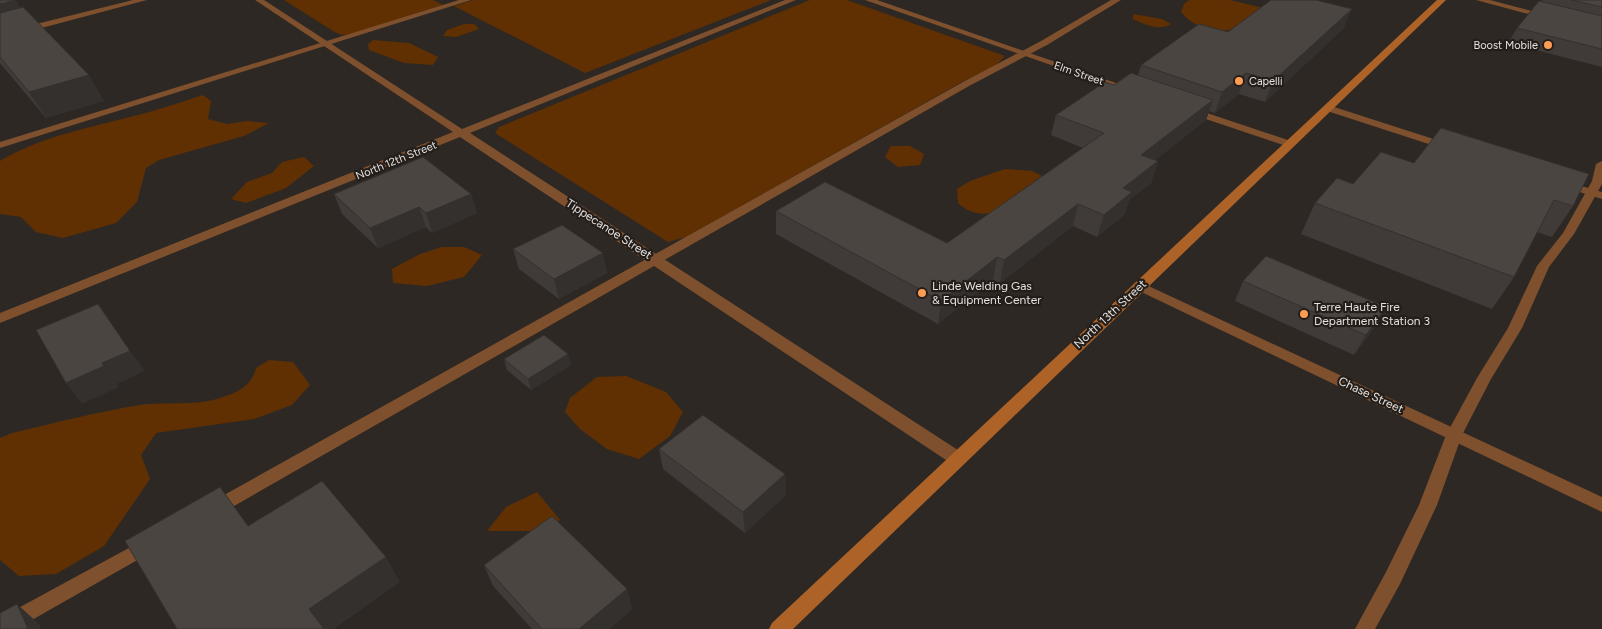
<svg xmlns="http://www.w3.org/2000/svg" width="1602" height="629" viewBox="0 0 1602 629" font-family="Figtree,sans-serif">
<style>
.green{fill:#603003}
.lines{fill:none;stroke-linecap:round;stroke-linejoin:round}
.service{fill:#7e502d;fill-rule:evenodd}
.minor{fill:#7e502d;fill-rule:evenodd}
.tertiary{fill:#7e502d;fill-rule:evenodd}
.secondary{fill:#ad6327;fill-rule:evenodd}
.wall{fill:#403b38}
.shaded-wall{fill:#34302e}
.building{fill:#4b4541;stroke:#34302e}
.poi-dot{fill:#fd9d54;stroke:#241e1a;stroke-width:2}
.labels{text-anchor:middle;stroke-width:4.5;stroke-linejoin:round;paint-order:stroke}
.far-poi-label{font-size:11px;fill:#e5e1de;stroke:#241e1a;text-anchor:end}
.far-street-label{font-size:11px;fill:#e5e1de;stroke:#241e1a}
.street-label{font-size:12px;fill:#e5e1de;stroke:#241e1a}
.poi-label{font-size:12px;fill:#e5e1de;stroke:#241e1a;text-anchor:start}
</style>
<rect width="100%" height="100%" fill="#2d2824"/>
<g class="green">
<polygon points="284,0 433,0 443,5 351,34 341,35 333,31"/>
<polygon points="473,0 771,0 585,73 454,6"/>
<polygon points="810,0 847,0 1005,56 995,66 960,83 686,237 668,242 495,133 499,127"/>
<path d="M1189,0H1230L1267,9C1258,14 1249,22 1239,27C1221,36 1193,28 1181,12L1184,4Z"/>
<path d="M1133,14L1162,19L1171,24C1159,31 1145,25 1133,19Z"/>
<polygon points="464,24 474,24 479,29 456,37 443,36 447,30"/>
<polygon points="373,40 409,43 438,57 433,65 404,63 369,50 368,44"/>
<path d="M203,95L211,101L208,119L227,124L247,121L269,123L244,136L159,160L146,168L137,202L116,223L63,238L36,232L21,217L0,214V161C38,138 83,129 126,118C152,112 178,103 203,95Z"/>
<polygon points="891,146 910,146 924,154 920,165 898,167 885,157"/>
<polygon points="304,157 314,166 286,188 246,203 231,199 247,182 272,173 282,162"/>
<path d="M1005,169L1032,171L1051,180C1023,197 988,231 958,203L957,189L970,181Z"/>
<polygon points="442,247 464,247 482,255 464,277 427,286 393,283 392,269 420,254"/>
<path d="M269,360L293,362L310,385L292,405L254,419L156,433L141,455L150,479L104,546L56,574L19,576L0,560V438L12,433C54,423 97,412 140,405C168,401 196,407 223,397C239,392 252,385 256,368Z"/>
<polygon points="626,376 666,392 683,412 670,436 639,459 607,449 580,429 565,412 570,398 597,377"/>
<polygon points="537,492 560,520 544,531 487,531 506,507"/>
</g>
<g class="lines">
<g class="service">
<polygon points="459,0 471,0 0,148 0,142"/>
<polygon points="1111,0 1121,0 1047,45 969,86 220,514 214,516 208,514 205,509 208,504 963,82 1041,41"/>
<polygon points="1602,161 1602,184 1574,234 1549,267 1522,328 1491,379 1462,435 1437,505 1400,584 1375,629 1355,629 1386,572 1419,505 1446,435 1477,378 1508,328 1537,266 1563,233 1592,181 1596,164"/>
<polygon points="149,537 155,540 158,545 155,550 16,629 0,629 0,618"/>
</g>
<g class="minor">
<polygon points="133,0 147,0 0,39 0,33"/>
<polygon points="255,0 264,0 462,129 785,0 796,0 470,133 964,454 966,459 964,464 958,465 952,464 460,137 0,323 0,313 453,132"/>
<polygon points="865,0 877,0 1136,90 1131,93 1128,92"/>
<polygon points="1328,105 1452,145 1453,147 1448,150 1444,149 1324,110 1323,108"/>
<polygon points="1189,107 1294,142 1295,144 1290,147 1286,146 1185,112 1185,108"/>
<polygon points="1564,181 1602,192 1602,199 1560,186 1558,184"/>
<polygon points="1140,282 1602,497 1602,512 1135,289 1133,286 1135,283"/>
</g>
<polygon class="tertiary" points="1476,0 1490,0 1551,16 1547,19"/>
<polygon class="secondary" points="1437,0 1446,0 793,629 769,629 772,623"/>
</g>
<g class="wall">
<polygon points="0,0 21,8 104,101 46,118 0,63"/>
<polygon points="1542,0 1602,0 1602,67 1508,43 1517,28"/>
<polygon points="1344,28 1265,102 1239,94 1215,113 1209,111 1206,120 1155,160 1158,161 1151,183 1129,200 1125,214 1097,237 1073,226 1000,283 993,280 938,324 776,234 776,211 947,243 1083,148 1051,135 1056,115 1114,85 1138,75 1141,65 1228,32"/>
<polygon points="1441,128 1573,206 1552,237 1537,232 1514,277 1492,309 1301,234 1315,203 1353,184 1414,163"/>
<polygon points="334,194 471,194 477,213 432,233 426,227 378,248 342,214"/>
<polygon points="513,249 607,273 559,299 519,269"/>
<polygon points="1243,281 1374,328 1354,355 1235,301"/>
<polygon points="568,354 571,365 531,390 507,370 504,359"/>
<polygon points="659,449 785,474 786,495 745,533 663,469"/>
<polygon points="484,565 627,589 632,609 609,629 532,629 493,586"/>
</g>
<g class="shaded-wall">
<polygon points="16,0 30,24 0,31 0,4"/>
<polygon points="1352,9 1344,28 1265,102 1273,81"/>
<polygon points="1246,73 1239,94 1215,113 1222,92"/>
<polygon points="89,75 104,101 46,118 29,92"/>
<polygon points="1213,100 1206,120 1135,176 1141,155"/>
<polygon points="1158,161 1151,183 1129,200 1125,214 1097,237 1104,215 1123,188"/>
<polygon points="471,194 477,213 432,233 426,213"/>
<polygon points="1078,204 1073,226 1000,283 1004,260"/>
<polygon points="419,207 426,227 378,248 370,228"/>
<polygon points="603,253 607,273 559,299 554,279"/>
<polygon points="997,257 993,280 938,324 941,301"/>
<polygon points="1386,307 1374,328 1354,355 1366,335"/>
<polygon points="130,351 145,371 117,384 119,387 82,404 66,383 102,363"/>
<polygon points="568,354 571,365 531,390 528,379"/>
<polygon points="785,474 786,495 745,533 743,512"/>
<polygon points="386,557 400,582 334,629 323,629 309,609"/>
<polygon points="627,589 632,609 609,629 579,629"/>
<polygon points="17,604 39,624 41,629 28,629"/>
</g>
<g class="building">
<polygon points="0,0 16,0 0,4"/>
<polygon points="1271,0 1316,0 1352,9 1273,81 1246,73 1222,92 1141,65 1199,24 1228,32"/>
<polygon points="1571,0 1602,0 1602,7"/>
<polygon points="1539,1 1602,16 1602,49 1517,28"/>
<polygon points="23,7 89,75 29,92 0,57 0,13"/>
<polygon points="1131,73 1213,100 1141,155 1158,161 1123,188 1132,192 1104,215 1078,204 1004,260 997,257 941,301 776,211 825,182 947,243 1104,133 1056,115 1105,82 1114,85"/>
<polygon points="1441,128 1589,174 1573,206 1554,200 1514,277 1315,203 1337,178 1353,184 1381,152 1414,163"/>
<polygon points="423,157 471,194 426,213 419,207 370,228 334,194"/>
<polygon points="562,225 603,253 554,279 513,249"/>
<polygon points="1266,256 1386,307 1366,335 1243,281"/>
<polygon points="98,304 130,351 102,363 104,366 66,383 36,330"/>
<polygon points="544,335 568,354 528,379 504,359"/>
<polygon points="703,415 785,474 743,512 659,449"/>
<polygon points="322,481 386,557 309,609 324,629 177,629 125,541 220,487 248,526"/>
<polygon points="552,516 627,589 579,629 542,629 484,565"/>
<polygon points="17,604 28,629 0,629 0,613"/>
</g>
<g class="poi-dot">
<circle cx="1548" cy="45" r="5"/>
<circle cx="1239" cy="81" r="5"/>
<circle cx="922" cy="293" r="5"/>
<circle cx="1304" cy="314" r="5"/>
</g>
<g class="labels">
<g class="far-poi-label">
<text x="1538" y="49">Boost Mobile</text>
<text x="1249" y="85" text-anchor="start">Capelli</text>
</g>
<g class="far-street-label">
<text transform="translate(1079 73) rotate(19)" y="4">Elm Street</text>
<text transform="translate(396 160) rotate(-22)" y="4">North 12th Street</text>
</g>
<g class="street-label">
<text transform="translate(609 229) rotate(33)" y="4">Tippecanoe Street</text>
<text transform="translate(1110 314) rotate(-43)" y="4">North 13th Street</text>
<text transform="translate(1371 395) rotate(25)" y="4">Chase Street</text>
</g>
<g class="poi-label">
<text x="932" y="290">Linde Welding Gas<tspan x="932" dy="14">&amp; Equipment Center</tspan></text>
<text x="1314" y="311">Terre Haute Fire<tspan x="1314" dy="14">Department Station 3</tspan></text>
</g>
</g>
</svg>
